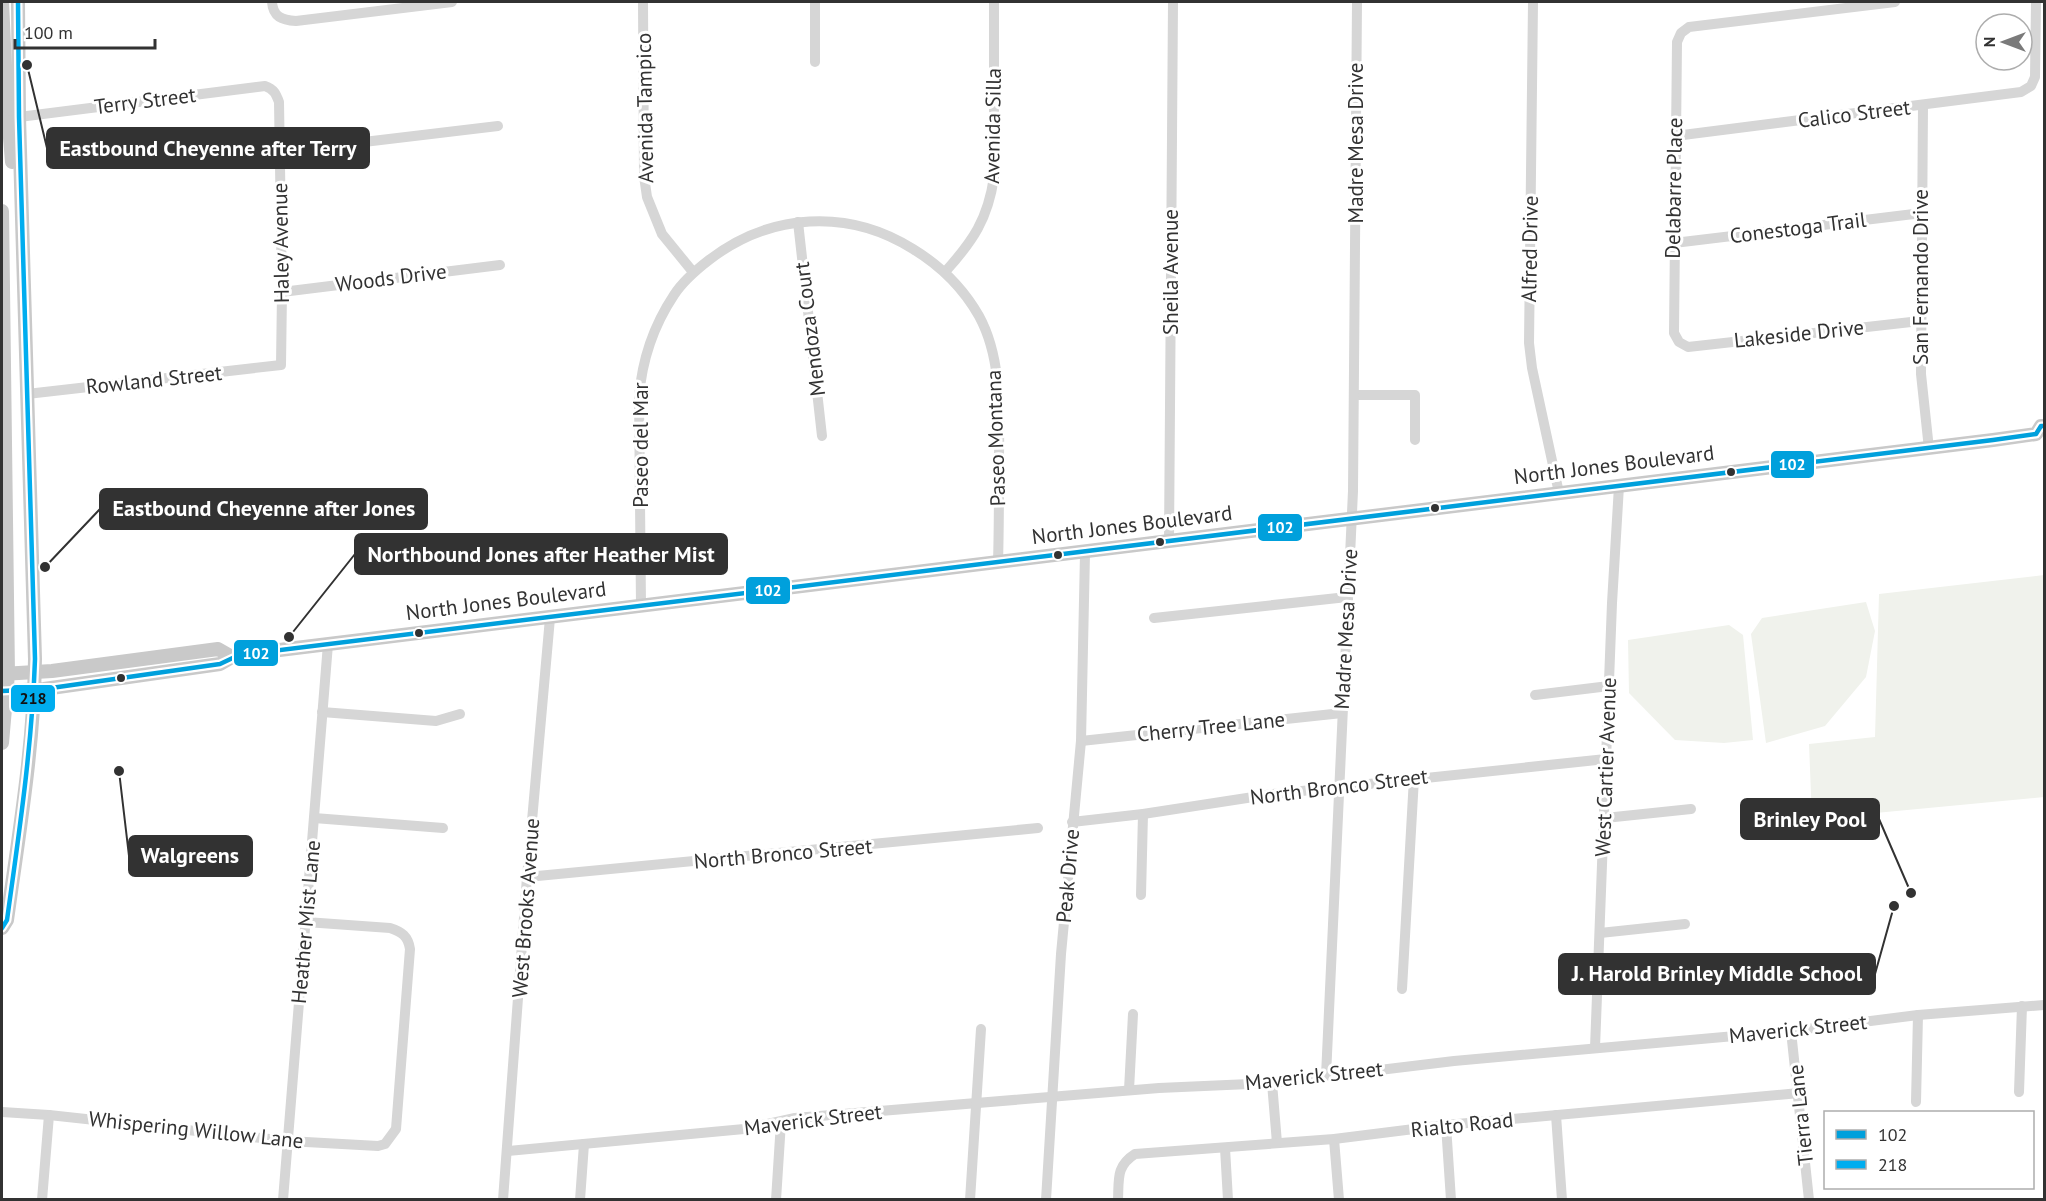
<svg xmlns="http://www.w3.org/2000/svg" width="2046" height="1201" viewBox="0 0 2046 1201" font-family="'PT Sans',sans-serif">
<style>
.green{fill:#f0f2ec}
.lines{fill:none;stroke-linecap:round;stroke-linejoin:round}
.minor{stroke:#d6d6d6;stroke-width:10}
.major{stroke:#c9c9c9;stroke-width:14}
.bus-1-casing{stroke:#fff;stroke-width:9}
.bus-2-casing{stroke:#fff;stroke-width:9}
.bus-1{stroke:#00a0dc;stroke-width:4.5}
.bus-2{stroke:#00adef;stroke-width:4.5}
.bus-dot{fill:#323232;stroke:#fff;stroke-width:2}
.labels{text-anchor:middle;stroke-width:6;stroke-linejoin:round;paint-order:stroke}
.street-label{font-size:21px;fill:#323232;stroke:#fff}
.leader{fill:none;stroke:#323232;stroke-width:2}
.callout-dot{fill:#323232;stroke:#fff;stroke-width:2}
.callout{fill:#323232;stroke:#323232;stroke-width:2}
.callout-label{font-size:22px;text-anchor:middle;font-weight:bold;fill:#fff}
.line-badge{stroke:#fff;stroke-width:2}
.badge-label{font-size:16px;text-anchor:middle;font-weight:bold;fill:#fff}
.pale-badge-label{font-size:16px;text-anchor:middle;font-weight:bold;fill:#111}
</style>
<rect width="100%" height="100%" fill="#fff"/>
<g class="green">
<polygon points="2044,575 2044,797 1812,819 1809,744 1875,737 1879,594"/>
<polygon points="1866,602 1875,631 1866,677 1825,726 1766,743 1751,634 1762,618"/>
<polygon points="1729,625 1743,635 1753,740 1724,743 1675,740 1629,693 1628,640"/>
</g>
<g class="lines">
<g class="minor">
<path d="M272,2C273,17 282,20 296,21L452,2"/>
<polyline points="643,2 644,176 647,197 662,234 693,272"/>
<polyline points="1533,2 1529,343 1532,368 1559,493"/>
<polyline points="1895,2 1689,27 1681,33 1677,42 1674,333 1679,342 1688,347 1920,321"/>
<polyline points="815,62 815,2"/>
<polyline points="1923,106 1921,374 1929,449"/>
<path d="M19,117L265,86C274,89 276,94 279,102L282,292L281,365L27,394"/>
<polyline points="1675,136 2021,92 2031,86 2035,77 2036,2"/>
<polyline points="280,152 498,126"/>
<polyline points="798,222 822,436"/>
<polyline points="1674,243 1922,213"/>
<path d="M945,272C973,241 988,219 994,177V2"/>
<polyline points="282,292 500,265"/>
<polyline points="1354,395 1415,395 1415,440"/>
<polyline points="1169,542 1173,2"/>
<path d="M641,606L639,397C642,360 654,325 674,295C683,281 696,270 709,260C770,213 848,208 913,249C941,266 963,288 979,316C1003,360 999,415 999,463C999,497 999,530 998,563"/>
<polyline points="1154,618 1347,597"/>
<polyline points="1535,695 1609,686"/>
<polyline points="322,712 436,721 460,714"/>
<polyline points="1081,741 1342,713"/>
<polyline points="314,818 443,828"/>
<polyline points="1605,818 1691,809"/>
<polyline points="1072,822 1143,814 1273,794 1606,759"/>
<polyline points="527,877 1038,828"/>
<polyline points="1141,895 1143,814"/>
<polyline points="1600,933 1685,924"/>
<polyline points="1402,989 1414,778"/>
<polyline points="1791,1031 1809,1200"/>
<polyline points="1595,1048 1612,603 1619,486"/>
<polyline points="1326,1076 1353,491 1357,2"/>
<polyline points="1272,1083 1277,1143"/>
<polyline points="1129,1090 1133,1014"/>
<polyline points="2019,1092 2022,1006"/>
<polyline points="1916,1102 1918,1015"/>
<path d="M2,1112L49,1115L288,1141L378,1146L385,1144L396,1129L410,949C408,936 402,932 390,928L306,922"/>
<polyline points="1556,1115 1562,1200"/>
<polyline points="1446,1125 1451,1200"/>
<polyline points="1334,1139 1339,1200"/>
<polyline points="1225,1148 1228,1200"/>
<polyline points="507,1151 744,1129 795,1118 1159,1088 1272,1083 1454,1061 1791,1031 1918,1015 2044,1005"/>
<polyline points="42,1200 49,1115"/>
<polyline points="283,1200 328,644"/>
<polyline points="503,1200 527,877 550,618"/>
<polyline points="580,1200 584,1144"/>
<polyline points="776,1200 781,1122"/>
<polyline points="970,1200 981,1029"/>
<polyline points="1046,1200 1061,954 1081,741 1085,553"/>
<path d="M1118,1200C1119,1179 1116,1166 1135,1154L1334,1139L1446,1125L1799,1093"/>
</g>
<g class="major">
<polyline points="2,2 7,108 12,114 19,117"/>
<polyline points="2,118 9,126 12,162"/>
<polyline points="2,211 8,674 2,743"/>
<polyline points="2,674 52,671 218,649 232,657"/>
<polyline points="2,691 44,689 220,664 232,657 239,655 1993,440 2036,434 2041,426 2044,426"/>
<path d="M2,928L7,920C19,833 34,746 35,659L19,117L18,2"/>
</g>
<defs>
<polyline id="bus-1" points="2,691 44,689 220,664 239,655 1993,440 2036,434 2041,426 2044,426"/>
<path id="bus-2" d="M2,928L7,920C19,833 32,747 35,659L19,117L18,2"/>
</defs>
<use href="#bus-1" class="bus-1-casing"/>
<use href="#bus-2" class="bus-2-casing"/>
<use href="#bus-1" class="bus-1"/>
<use href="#bus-2" class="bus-2"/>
</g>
<g class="bus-dot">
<circle cx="1731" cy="472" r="5"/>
<circle cx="1435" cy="508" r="5"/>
<circle cx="1160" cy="542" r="5"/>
<circle cx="1058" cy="555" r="5"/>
<circle cx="419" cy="633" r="5"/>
<circle cx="121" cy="678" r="5"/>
</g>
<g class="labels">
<g class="street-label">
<text transform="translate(145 101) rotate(-7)" y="7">Terry Street</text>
<text transform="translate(645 108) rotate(-91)" y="7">Avenida Tampico</text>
<text transform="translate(1854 114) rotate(-7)" y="7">Calico Street</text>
<text transform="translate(993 126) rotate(-89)" y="7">Avenida Silla</text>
<text transform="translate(1356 143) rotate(-90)" y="7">Madre Mesa Drive</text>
<text transform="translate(1674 188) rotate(-89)" y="7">Delabarre Place</text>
<text transform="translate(1798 228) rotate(-7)" y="7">Conestoga Trail</text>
<text transform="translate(281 243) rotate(-91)" y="7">Haley Avenue</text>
<text transform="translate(1530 249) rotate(-89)" y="7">Alfred Drive</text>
<text transform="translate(1171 272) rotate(-90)" y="7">Sheila Avenue</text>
<text transform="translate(1921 277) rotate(-90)" y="7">San Fernando Drive</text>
<text transform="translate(391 278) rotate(-7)" y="7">Woods Drive</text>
<text transform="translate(810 329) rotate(-97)" y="7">Mendoza Court</text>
<text transform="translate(1799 334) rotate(-6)" y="7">Lakeside Drive</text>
<text transform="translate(154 380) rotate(-6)" y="7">Rowland Street</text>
<text transform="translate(996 438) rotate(-92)" y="7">Paseo Montana</text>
<text transform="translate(641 445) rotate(-90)" y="7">Paseo del Mar</text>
<text transform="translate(1614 465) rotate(-7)" y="7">North Jones Boulevard</text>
<text transform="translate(1132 525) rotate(-7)" y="7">North Jones Boulevard</text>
<text transform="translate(506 601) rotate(-7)" y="7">North Jones Boulevard</text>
<text transform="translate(1346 629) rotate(-87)" y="7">Madre Mesa Drive</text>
<text transform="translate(1211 727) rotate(-6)" y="7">Cherry Tree Lane</text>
<text transform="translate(1606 767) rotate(-88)" y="7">West Cartier Avenue</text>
<text transform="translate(1339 787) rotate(-7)" y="7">North Bronco Street</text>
<text transform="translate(783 854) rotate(-5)" y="7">North Bronco Street</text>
<text transform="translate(1068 876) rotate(-85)" y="7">Peak Drive</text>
<text transform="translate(526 908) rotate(-86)" y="7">West Brooks Avenue</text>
<text transform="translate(306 922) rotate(-85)" y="7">Heather Mist Lane</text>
<text transform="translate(1798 1029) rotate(-6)" y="7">Maverick Street</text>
<text transform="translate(1314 1076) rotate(-6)" y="7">Maverick Street</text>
<text transform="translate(1801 1115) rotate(-96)" y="7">Tierra Lane</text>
<text transform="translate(813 1120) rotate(-7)" y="7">Maverick Street</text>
<text transform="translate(1462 1125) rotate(-6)" y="7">Rialto Road</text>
<text transform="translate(196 1130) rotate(6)" y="7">Whispering Willow Lane</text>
</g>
</g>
<path class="leader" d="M27 65L47 148M45 567L100 509M289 637L355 554M1911 893L1879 819M119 771L129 856M1894 906L1875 974"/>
<g class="callout-dot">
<circle cx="27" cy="65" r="6"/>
<circle cx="45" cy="567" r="6"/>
<circle cx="289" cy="637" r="6"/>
<circle cx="1911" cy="893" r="6"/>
<circle cx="119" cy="771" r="6"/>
<circle cx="1894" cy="906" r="6"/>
</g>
<g class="callout">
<rect x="47" y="128" width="322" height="40" rx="6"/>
<rect x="100" y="489" width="327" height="40" rx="6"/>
<rect x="355" y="534" width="372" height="40" rx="6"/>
<rect x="1741" y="799" width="138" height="40" rx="6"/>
<rect x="129" y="836" width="123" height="40" rx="6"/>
<rect x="1559" y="954" width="316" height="40" rx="6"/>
</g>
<g class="callout-label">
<text x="208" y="156">Eastbound Cheyenne after Terry</text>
<text x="264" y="516">Eastbound Cheyenne after Jones</text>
<text x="541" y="562">Northbound Jones after Heather Mist</text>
<text x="1810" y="827">Brinley Pool</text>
<text x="190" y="863">Walgreens</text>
<text x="1717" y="981">J. Harold Brinley Middle School</text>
</g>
<g class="line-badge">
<rect x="1770" y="450" width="45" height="29" rx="6" fill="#00a0dc"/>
<rect x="1257" y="513" width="46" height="29" rx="6" fill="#00a0dc"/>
<rect x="745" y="576" width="46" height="29" rx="6" fill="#00a0dc"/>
<rect x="233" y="639" width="46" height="28" rx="6" fill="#00a0dc"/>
<rect x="10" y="684" width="46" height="29" rx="6" fill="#00adef"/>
</g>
<g class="badge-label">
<text x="1792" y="470">102</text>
<text x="1280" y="533">102</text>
<text x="768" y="596">102</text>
<text x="256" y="659">102</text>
</g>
<g class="pale-badge-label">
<text x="33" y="704">218</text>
</g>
<rect width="2046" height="1201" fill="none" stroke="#323232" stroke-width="6"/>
<rect x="1824" y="1111" width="210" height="78" fill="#ffffff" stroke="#adadad" stroke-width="1.5"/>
<rect x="1836" y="1130" width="30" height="9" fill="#00a0dc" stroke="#adadad" stroke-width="1.5"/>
<text x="1878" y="1141" font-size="18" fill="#323232">102</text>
<rect x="1836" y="1160" width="30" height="9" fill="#00adef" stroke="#adadad" stroke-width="1.5"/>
<text x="1878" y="1171" font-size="18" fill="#323232">218</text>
<g transform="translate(2004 42) rotate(270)"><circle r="28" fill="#ffffff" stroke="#adadad" stroke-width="1.5"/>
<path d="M0-4.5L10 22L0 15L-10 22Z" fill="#7a7a7a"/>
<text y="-9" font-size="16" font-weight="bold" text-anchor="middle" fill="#323232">N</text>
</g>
<path d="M15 39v9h140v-9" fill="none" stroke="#323232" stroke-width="3"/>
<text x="24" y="39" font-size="18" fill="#323232" stroke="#ffffff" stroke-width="4.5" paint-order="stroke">100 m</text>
</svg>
